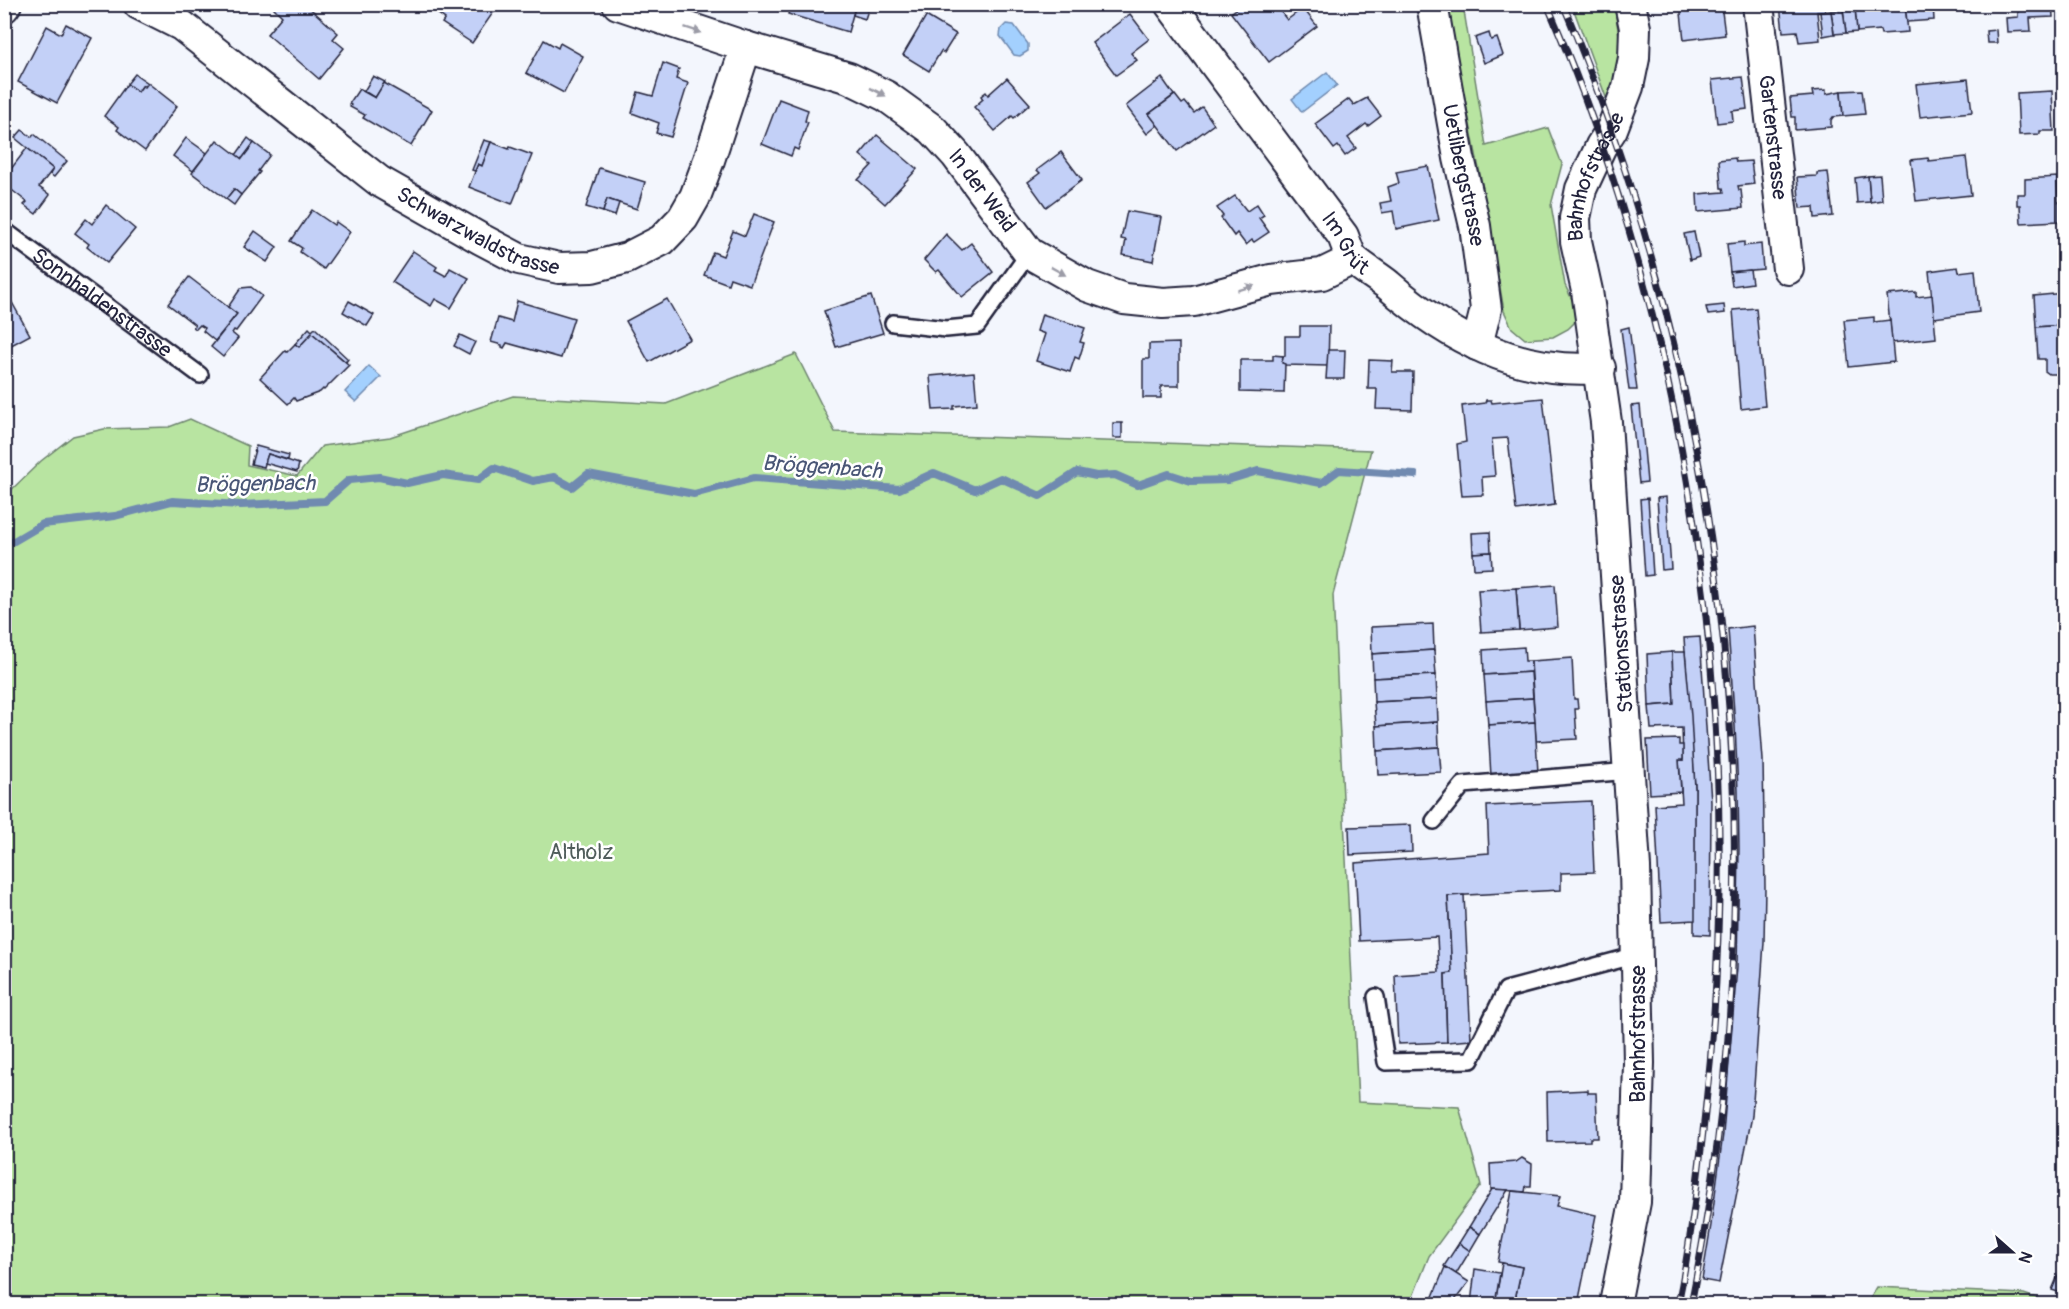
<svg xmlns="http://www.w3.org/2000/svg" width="2069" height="1309" viewBox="0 0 2069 1309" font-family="Pangolin,sans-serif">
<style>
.green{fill:#b8e4a1;stroke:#6d836e;stroke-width:1.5}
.water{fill:#a3d0fe;stroke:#6f8ab0;stroke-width:1.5}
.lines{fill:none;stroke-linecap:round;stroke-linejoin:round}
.stream{stroke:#6f8ab0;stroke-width:8}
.building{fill:#c3d0f7;stroke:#22223b;stroke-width:1.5}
.service-casing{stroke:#22223b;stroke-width:20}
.minor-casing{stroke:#22223b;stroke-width:34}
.service{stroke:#fff;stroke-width:15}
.minor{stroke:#fff;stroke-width:30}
.rail-casing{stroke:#22223b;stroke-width:7}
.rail{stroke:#fff;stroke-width:4.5;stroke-dasharray:14;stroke-linecap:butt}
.oneway{fill:#9c9ca7}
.labels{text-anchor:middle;stroke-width:5;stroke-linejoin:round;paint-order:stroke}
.street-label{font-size:21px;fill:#22223b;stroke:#fff}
.park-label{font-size:21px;fill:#4f5c5a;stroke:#fff}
.water-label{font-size:22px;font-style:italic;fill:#495676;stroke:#fff}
</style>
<rect width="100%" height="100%" fill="#f3f6fd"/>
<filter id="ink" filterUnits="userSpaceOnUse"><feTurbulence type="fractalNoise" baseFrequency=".0167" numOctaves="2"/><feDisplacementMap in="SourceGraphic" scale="12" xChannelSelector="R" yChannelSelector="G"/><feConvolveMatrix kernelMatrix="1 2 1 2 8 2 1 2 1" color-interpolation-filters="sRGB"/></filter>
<g filter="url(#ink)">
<g class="green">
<polygon points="1446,5 1463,5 1486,146 1548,128 1562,164 1551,205 1565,285 1576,308 1576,316 1574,323 1568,329 1553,337 1525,339 1512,328 1504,311 1484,194"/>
<polygon points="1572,5 1614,5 1622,54 1617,74 1607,100"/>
<polygon points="796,354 835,432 1371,450 1333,595 1358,1102 1459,1107 1481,1185 1429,1256 1410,1304 5,1304 5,496 41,461 73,436 104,429 169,427 190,419 248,446 247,465 297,476 322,446 390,437 513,396 666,404"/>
<polygon points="1877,1287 2024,1294 2051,1303 1867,1304"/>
</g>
<g class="water">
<polygon points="1006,24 1014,25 1028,44 1028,51 1020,56 1014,55 1000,36 1001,29"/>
<polygon points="1327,72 1337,85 1302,112 1292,99"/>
<polygon points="369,366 381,377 356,402 345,392"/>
</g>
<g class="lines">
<polyline class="stream" points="14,541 43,524 115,516 172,501 241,505 325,501 349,480 379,477 407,483 443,475 478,480 494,468 533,481 554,477 572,487 588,474 694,494 754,478 899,489 934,473 975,490 1001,478 1040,496 1077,472 1096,476 1115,475 1138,485 1169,474 1191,481 1228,480 1258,471 1321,483 1339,470 1415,475"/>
</g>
<g class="building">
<polygon points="305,4 338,33 333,39 344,48 319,79 267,34 282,16 270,4"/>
<polygon points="493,4 497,7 472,43 442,23 445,19 426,5"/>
<polygon points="791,4 856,4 848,32 788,14"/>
<polygon points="856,4 870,4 865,19 853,15"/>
<polygon points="1243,4 1275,4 1287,20 1303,8 1317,26 1269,62 1231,13"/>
<polygon points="1680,4 1721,4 1725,35 1684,40"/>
<polygon points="1780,4 1825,4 1825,12 1817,12 1820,40 1799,42 1797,31 1783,32"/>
<polygon points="1877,4 1905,4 1908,32 1881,34 1880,30 1857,32 1855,8 1878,6"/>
<polygon points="1905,4 1933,4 1934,20 1907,22"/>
<polygon points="1933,4 1960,4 1961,7 1934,10"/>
<polygon points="2018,4 2052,4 2053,17 2030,18 2031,31 2007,32 2006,18 2018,17"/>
<polygon points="1855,8 1857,32 1846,33 1843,10"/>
<polygon points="1843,10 1846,33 1834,34 1831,11"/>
<polygon points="1831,11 1834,34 1823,36 1820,12"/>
<polygon points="1130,14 1149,39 1131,53 1137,60 1116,75 1092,43"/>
<polygon points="926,16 956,34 944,53 941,51 929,71 903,55"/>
<polygon points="66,24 92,38 57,103 18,82 47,26 61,34"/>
<polygon points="1996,30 1997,43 1987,43 1986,31"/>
<polygon points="1489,33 1491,40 1497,38 1503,55 1484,63 1475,38"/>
<polygon points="544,40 558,48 560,43 583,56 564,93 526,73"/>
<polygon points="663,63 679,69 676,79 688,83 671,137 656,133 659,123 632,113 638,92 653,96"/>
<polygon points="135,74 148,83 145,87 143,85 138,92 127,84"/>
<polygon points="373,76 385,82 375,98 364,91"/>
<polygon points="1743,77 1747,109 1732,111 1733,121 1717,123 1712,80"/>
<polygon points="1007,78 1030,104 1014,118 1012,116 995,131 974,107 983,99 981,96 986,92 988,95"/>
<polygon points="1162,78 1174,95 1149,114 1158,125 1147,134 1126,106"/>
<polygon points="1968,79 1972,112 1920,117 1916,84"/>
<polygon points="148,83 177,106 145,151 117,130 119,127 104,116 127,84 138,92 143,85 145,87"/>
<polygon points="384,83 432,110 411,146 363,118 365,115 350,107 351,105 349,104 359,89 375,98"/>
<polygon points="1826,90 1826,94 1841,91 1843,116 1833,117 1831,120 1831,127 1795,130 1795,117 1792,117 1790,98 1813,96 1812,91"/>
<polygon points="1862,90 1865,114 1843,116 1841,91"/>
<polygon points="2052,91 2054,131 2040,131 2040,134 2019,135 2017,93"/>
<polygon points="1175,95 1182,104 1185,102 1194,113 1202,107 1214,124 1177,151 1149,114"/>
<polygon points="1367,98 1381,116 1368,126 1366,124 1348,138 1356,148 1345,156 1338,146 1334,149 1315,124 1349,99 1354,105"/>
<polygon points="779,99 808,110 805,121 808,122 798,150 794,148 791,156 762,144"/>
<polygon points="22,130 32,137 34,134 67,161 54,177 50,174 53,169 15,138"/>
<polygon points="877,135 917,169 885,204 858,180 872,165 860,155"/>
<polygon points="186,138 207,153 193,171 173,156"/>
<polygon points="248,138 254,143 242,159 236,155"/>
<polygon points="217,140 242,159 254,143 270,155 258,171 260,172 241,195 234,189 226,199 192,173"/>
<polygon points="484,140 491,142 482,166 478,164 475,171 472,170"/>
<polygon points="491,142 509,149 510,147 532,155 512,204 469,187 478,164 482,166"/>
<polygon points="27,148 53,169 39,187 50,195 36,214 24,205 27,202 4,184 4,178"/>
<polygon points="1061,152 1082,180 1046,207 1028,182 1040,173 1037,170"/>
<polygon points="1966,157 1971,195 1916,201 1911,160 1928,158 1929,161"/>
<polygon points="1735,158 1736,162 1751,161 1754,184 1738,186 1739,190 1741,190 1743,208 1698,212 1697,194 1724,192 1723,188 1721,188 1719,160"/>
<polygon points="1428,166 1439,220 1396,229 1393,211 1382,213 1380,203 1391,201 1388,187 1399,183 1396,172"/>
<polygon points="599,168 645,182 637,209 607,199 603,212 586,207"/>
<polygon points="1828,172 1833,216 1815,218 1814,207 1800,208 1797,177 1817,176 1817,173"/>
<polygon points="1880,175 1882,200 1870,202 1868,176"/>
<polygon points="1868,176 1870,202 1857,203 1855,178"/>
<polygon points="2057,177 2058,202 2059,202 2059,221 2021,223 2020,205 2017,205 2017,194 2025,194 2025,179"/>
<polygon points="234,189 241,195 234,205 226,199"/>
<polygon points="1235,196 1247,211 1257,204 1264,215 1259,218 1269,232 1254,242 1252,240 1246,245 1237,233 1234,236 1221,218 1223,216 1217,208"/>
<polygon points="607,199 619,203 615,216 603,212"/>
<polygon points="106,205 135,229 107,263 87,247 89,244 75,233 86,219 92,224"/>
<polygon points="312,210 334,225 336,222 350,232 324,269 300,252 302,248 291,241"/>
<polygon points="1127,211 1161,217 1153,261 1123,255 1126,240 1121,239"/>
<polygon points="754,214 774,222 750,285 730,278 728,284 704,275 713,252 723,256 733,231 745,236"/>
<polygon points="255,231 277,247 267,262 244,247"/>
<polygon points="1694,232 1699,257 1690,260 1684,234"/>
<polygon points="946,234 962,250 971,243 993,272 962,297 939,270 936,272 924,260"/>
<polygon points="1744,242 1744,246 1761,244 1763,269 1730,272 1727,244"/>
<polygon points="413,251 437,267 435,270 446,276 450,268 469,278 451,308 435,299 431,306 392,282"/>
<polygon points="1958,267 1959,272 1975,270 1979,312 1934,318 1929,271"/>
<polygon points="1750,270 1752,283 1732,286 1730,272"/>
<polygon points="189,277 237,314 215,341 203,331 205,328 200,325 196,329 193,327 195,325 168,304"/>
<polygon points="251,287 262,296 236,331 234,330 232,333 238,338 223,357 211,347 237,314 228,307 241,288"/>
<polygon points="1916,292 1916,297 1932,295 1936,338 1892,343 1887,295"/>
<polygon points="2064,293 2064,325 2036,327 2034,296"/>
<polygon points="871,296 883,333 836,347 824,311"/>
<polygon points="9,297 30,335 4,349 4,300"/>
<polygon points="667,299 690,339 649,362 626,321"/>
<polygon points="349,301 374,315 367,326 343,312"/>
<polygon points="517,301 574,318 561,358 507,343 504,348 502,347 502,345 491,342 498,318 512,322"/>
<polygon points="1724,305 1725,313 1708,315 1706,307"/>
<polygon points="1756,308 1765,406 1741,409 1733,310"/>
<polygon points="1042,314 1085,328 1080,342 1084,343 1079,359 1075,357 1070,372 1036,361 1045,334 1037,331"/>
<polygon points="1874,317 1874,322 1890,320 1894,362 1849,367 1844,320"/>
<polygon points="2064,325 2064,357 2062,357 2062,369 2059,374 2049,374 2045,371 2045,359 2038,359 2036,327"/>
<polygon points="1300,326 1329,326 1328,366 1285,365 1282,363 1283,356 1285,356 1285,336 1300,336"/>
<polygon points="1629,327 1637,390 1629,390 1621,329"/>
<polygon points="309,328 312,331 315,328 348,359 346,362 312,333 299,347 295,344"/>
<polygon points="312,333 349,365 324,390 323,389 320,392 296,401 294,398 288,404 260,378 285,351 287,352 295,344 299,347"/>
<polygon points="460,335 475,342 469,354 454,346"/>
<polygon points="1179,343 1179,386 1161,386 1161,398 1143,398 1143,359 1149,359 1149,344"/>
<polygon points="1328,350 1345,350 1344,379 1326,379"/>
<polygon points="1273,355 1283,356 1282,363 1285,364 1284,393 1240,392 1240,360 1273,360"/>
<polygon points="1369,360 1393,361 1392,372 1413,372 1412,410 1376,409 1377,389 1368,389"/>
<polygon points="974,372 977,404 954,406 954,409 933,410 930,376"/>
<polygon points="1543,398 1555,505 1516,510 1508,438 1492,439 1495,476 1482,477 1483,495 1462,496 1457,444 1466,442 1462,406 1485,403 1486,400 1491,400 1492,403"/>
<polygon points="1640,405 1647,482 1639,483 1631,406"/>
<rect x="1113" y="423" width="9" height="15"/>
<polygon points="256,446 289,455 288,460 268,454 264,467 251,464"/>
<polygon points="268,454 299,464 297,472 265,463"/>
<polygon points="1666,497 1671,569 1662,570 1657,498"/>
<polygon points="1648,498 1653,575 1645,576 1640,499"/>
<polygon points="1490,532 1491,552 1473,553 1472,533"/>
<polygon points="1491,552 1492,568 1474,569 1473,553"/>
<polygon points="1555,585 1558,627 1519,630 1516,588"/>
<polygon points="1516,588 1519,630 1481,632 1478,590"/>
<polygon points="1433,624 1434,650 1372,654 1371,627"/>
<polygon points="1753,626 1763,760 1765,887 1764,942 1752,1116 1719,1283 1702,1280 1711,1225 1723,1134 1737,967 1739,849 1738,791 1735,726 1728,629"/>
<polygon points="1700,637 1711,802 1710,935 1694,934 1695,788 1684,638"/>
<polygon points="1524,647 1525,661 1531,661 1531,672 1484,675 1483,650"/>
<polygon points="1434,650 1436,675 1373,678 1372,654"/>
<polygon points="1672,652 1674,704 1649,706 1647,654"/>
<polygon points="1672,652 1685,652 1691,716 1695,788 1695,920 1661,922 1655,805 1682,803 1679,760 1683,760 1682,728 1651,729 1649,706 1674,704"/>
<polygon points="1572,658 1574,699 1577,699 1578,709 1575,709 1577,739 1536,741 1531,661"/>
<polygon points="1531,672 1533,698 1486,701 1484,675"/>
<polygon points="1436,675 1437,699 1374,702 1373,678"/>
<polygon points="1533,698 1535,722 1488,725 1486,701"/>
<polygon points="1437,699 1438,722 1376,726 1374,702"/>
<polygon points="1438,722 1439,747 1377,751 1376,726"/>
<polygon points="1535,722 1538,773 1491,776 1488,725"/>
<polygon points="1679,739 1679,745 1683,745 1683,760 1679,760 1681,792 1650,794 1647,740"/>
<polygon points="1439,747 1441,772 1378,775 1377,751"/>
<polygon points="1591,801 1594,872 1561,873 1561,890 1448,896 1452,973 1445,974 1447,1042 1398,1044 1395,975 1439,972 1437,937 1359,941 1355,863 1489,853 1487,806"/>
<polygon points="1411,825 1412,852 1350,855 1349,827"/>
<polygon points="1464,895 1471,1040 1447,1042 1445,974 1452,973 1448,896"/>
<polygon points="1588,1090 1588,1093 1596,1093 1598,1138 1590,1138 1590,1141 1548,1142 1547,1092"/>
<polygon points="1522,1158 1532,1164 1531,1186 1526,1186 1525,1192 1491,1189 1490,1164 1516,1162"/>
<polygon points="1492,1189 1508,1190 1480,1234 1469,1227"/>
<polygon points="1512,1191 1560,1196 1557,1206 1596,1215 1578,1304 1514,1304 1522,1267 1498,1262"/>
<polygon points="1469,1227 1480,1234 1470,1251 1459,1243"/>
<polygon points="1459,1243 1470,1251 1456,1274 1444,1266"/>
<polygon points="2064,1261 2064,1294 2052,1290"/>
<polygon points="1502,1263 1522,1267 1514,1304 1495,1304"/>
<polygon points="1445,1267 1469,1282 1452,1304 1430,1304"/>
<polygon points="1475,1269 1500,1273 1495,1304 1471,1304"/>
</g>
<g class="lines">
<defs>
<g id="service">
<path id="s1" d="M4,230L200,375"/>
<polyline points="893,323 946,329 977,326 1029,253"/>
<polyline points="1434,821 1463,785 1630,771"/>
<polyline points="1376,997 1386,1062 1471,1060 1506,990 1637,955"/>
</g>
<g id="minor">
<path id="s2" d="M139,4L181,25L379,181L481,239L519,259L559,268L592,267L627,258L662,240L683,218L695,197L709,160L746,47"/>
<path id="s3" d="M618,4L746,47L849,78L886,96L933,130L956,155L1029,253L1087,286L1124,299L1163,303L1194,301L1271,280L1322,274L1353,259"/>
<path id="s4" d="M1170,4L1343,236C1346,243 1349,255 1354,260C1364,269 1377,276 1388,285C1448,337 1517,375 1600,368"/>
<path id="s5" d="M1432,4L1459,158L1475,226L1486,309L1477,345"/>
<path id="s6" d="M1758,4L1788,269"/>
<polyline points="4,7 6,4"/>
<path id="s7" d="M1615,1304L1635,1202L1639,1063L1635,867L1606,422L1587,291L1576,241L1575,218L1581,189L1601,146L1612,129L1628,87L1634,58L1635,28L1630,4"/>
</g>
</defs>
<use href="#service" class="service-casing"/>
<use href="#minor" class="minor-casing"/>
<use href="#service" class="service"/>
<use href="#minor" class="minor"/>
<defs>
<g id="rail">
<path d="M1547,4C1696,350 1747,740 1705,1113C1698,1177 1691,1242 1678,1304"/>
<path d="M1563,4C1734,411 1778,872 1691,1304"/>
</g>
</defs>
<use href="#rail" class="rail-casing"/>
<use href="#rail" class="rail"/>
</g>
<defs><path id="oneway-solid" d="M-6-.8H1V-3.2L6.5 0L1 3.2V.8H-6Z" transform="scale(1.5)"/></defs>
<g class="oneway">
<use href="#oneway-solid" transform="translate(693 30) rotate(18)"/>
<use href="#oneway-solid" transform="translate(878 92) rotate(27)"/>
<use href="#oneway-solid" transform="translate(1058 271) rotate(29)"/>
<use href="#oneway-solid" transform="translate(1246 288) rotate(-17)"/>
</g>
</g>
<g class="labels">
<g class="street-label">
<text dy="7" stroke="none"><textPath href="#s6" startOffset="134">Gartenstrasse</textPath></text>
<text dy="7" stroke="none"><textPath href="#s5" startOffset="174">Uetlibergstrasse</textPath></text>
<text dy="7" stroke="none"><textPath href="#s7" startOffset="1137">Bahnhofstrasse</textPath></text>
<text dy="7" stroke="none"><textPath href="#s3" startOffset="420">In der Weid</textPath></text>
<text dy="7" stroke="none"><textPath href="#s2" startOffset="411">Schwarzwaldstrasse</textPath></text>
<text dy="7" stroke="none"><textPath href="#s4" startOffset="297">Im Grüt</textPath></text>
<text dy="7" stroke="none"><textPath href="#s1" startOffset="122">Sonnhaldenstrasse</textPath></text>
<text transform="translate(1621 644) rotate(-94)" y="7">Stationsstrasse</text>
<text transform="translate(1638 1034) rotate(-90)" y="7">Bahnhofstrasse</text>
</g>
<g class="park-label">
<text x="581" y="859">Altholz</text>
</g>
<g class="water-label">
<text transform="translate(822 466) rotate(4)" y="8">Bröggenbach</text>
<text transform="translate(255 483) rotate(-1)" y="8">Bröggenbach</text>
</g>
</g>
<rect width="2069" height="1309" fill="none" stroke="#fff" stroke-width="24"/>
<rect x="12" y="12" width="2045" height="1285" fill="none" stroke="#22223b" stroke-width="2" filter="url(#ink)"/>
<g transform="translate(2012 1252) rotate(111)" stroke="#ffffff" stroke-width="4.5" paint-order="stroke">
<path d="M0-4.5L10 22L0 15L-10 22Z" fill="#22223b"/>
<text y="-9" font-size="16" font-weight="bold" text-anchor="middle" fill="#22223b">N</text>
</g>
</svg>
